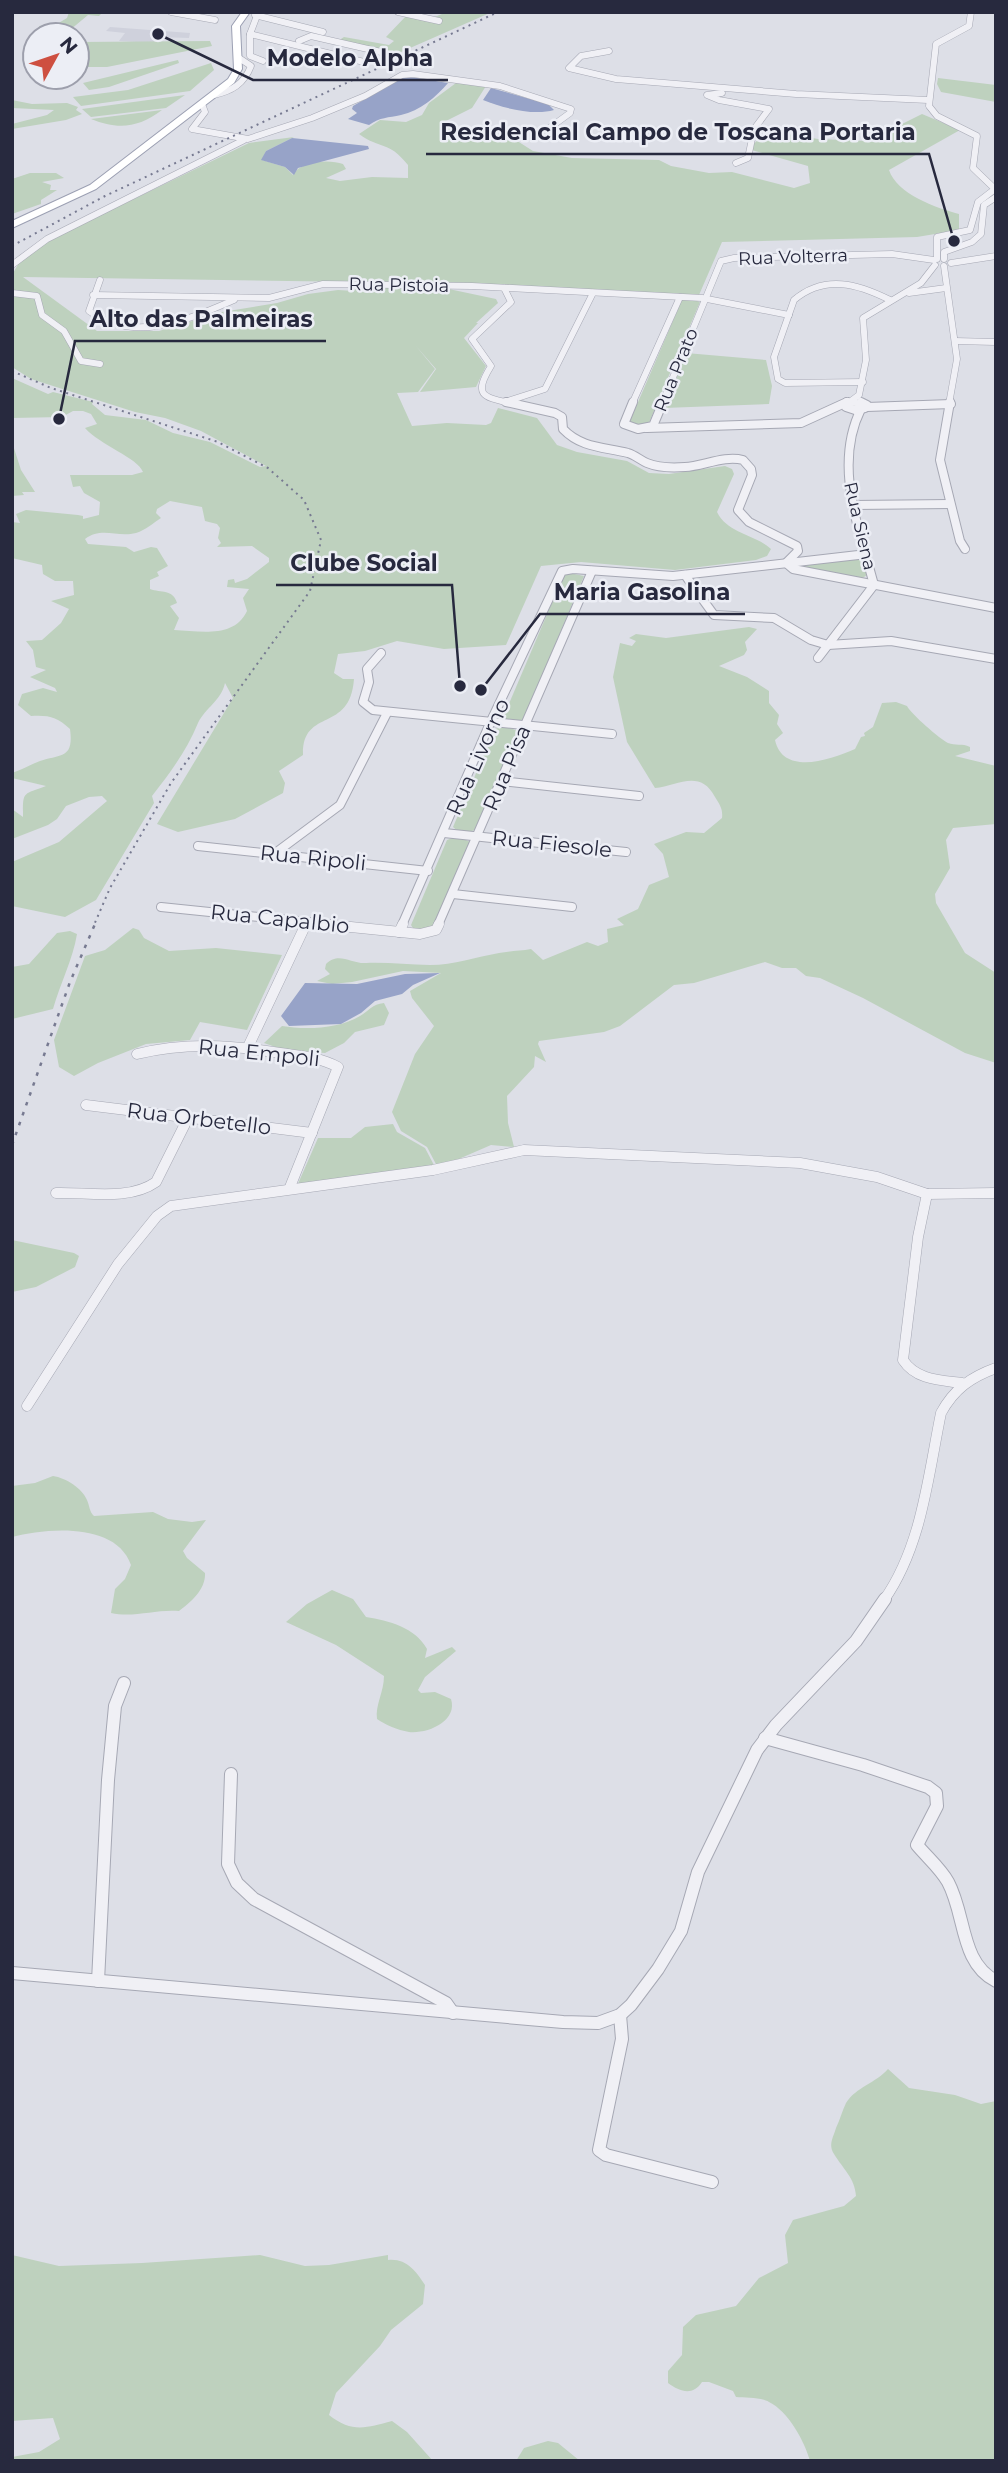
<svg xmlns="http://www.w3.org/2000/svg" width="1008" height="2473" viewBox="0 0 1008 2473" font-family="Montserrat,sans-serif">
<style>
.built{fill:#cfd1dc}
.green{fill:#bed1be;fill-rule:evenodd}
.water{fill:#97a3c8}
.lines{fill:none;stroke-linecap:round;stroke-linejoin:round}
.street-far3-casing{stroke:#a6a8b4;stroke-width:7}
.street-far2-casing{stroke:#a6a8b4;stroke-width:10}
.street-far1-casing{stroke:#a6a8b4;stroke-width:11}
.street-casing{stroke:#a6a8b4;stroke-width:14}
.primary-casing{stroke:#9ca0b3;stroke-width:2}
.street-far3{stroke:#f0f0f5;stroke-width:6}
.street-far2{stroke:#f0f0f5;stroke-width:8}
.street-far1{stroke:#f0f0f5;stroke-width:10}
.street{stroke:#f0f0f5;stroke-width:12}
.primary{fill:#fff;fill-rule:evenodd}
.rail-far1{stroke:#777a91;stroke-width:2;stroke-dasharray:2 4.5;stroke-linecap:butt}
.rail{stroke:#777a91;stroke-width:2.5;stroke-dasharray:3.5 7;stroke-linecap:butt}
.labels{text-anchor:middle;stroke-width:5;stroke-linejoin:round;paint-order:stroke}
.far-street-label{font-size:18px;fill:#27293e;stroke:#eceef5}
.street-label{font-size:21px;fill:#27293e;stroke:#eceef5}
.leader{fill:none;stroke:#27293e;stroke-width:2.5}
.callout-dot{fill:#27293e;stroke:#eceef5;stroke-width:2.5}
.callout-label{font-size:23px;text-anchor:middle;font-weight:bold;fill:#27293e;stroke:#eceef5;stroke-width:5;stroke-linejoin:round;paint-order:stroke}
</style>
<rect width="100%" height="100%" fill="#dddfe7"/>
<polygon class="built" points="110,27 190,33 189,38 157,37 154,42 136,42 119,41 125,33 106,31"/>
<g class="green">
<polygon points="69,12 103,12 99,16 88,15 64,35 41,33 39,26 57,24 67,18"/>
<polygon points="447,12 492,12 401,52 384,52 338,41 344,37 389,45 394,41 386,37 407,15 432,18"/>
<polygon points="210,41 212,46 107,67 77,67 77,42"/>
<polygon points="178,60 179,63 109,87 89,90 83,83"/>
<polygon points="211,63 214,70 190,91 81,106 73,97 128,90"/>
<polygon points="938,78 996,85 996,102 941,92 937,84"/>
<path d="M456,83L486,86L472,108L446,121L452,126L511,137L533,151L572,158L659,160L671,166L709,173L732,172L794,188L810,183L808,166L748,149L768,131L818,139L868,141L922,114L960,130L889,170C897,194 936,208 959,214V230L917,237L722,242L699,295L428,283L23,277L97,331H159L222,312L277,303L308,294L338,290L354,291L357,287L444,288L496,299L498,303L476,323H478L464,338L486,366L476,387L420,392L436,369L416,346L435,369L418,392L397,393L412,426L447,423L486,425L491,423L498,408L537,418L557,445L577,452L627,461L649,473L669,474L725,466L732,469L734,474L717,512C728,534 755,534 771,549L767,556L756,560L675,570L581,562L541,566L506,645L444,649L397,641L365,651L338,654L334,673L343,679H354C350,734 302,707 303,755L279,771L285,783L283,793L235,819L178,832L157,824L233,698L225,683C221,701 206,707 198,723C187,750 170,773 152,796L154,803L96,900L65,917L12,906V862L59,842L107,801L102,796L89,797L66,806L57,819L48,825L12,839V809L23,817C23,791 22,795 46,786L12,778V773C22,770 31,764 40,761C61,754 74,759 70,729C57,717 49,715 31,716L18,705L22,694L43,688L57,692L55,688L30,677L46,670L36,667L33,650L26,641L42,640L61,623L69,609L51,601L74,595L73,581H55L43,574L42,565L12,558V522L20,523L16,514L26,510L78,515L83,516V519L99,515L100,502L84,493L80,486L73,487L70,475H132L143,472C138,458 100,445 85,428L97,424L91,414L83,411H73L62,417L12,418V378L48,394L53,392L93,402L92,404L105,415L146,420L173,433L210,442L260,467L266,466L201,431L165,418L135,412L31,379L12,367V275L25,252L249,143L294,137L266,151L262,160L285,167L293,175C300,161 329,159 343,164L346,169L326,178L340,181L372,177L408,178V165C388,140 381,150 359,134L380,120L406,122L422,115L429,103ZM170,501L202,507L205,521L217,524L220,528L218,538L221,543L217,547L252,546L269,558V562L247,579L235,583L234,579L228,580L227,587L249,589L243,598L247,611C234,639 199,631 174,630L179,618L170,606L177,603C173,589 161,593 150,589V580L159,576L157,572L168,566L157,548L151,547L134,552L126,547L88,544L85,539C102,526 117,538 136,533C146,530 153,523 161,518L156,513L157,509Z"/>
<polygon points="185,95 166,108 91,117 82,109"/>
<polygon points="12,100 32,104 67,103 78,107 76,110 82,114 66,120 12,129 12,124 47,115 54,110 12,108"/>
<path d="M162,110C138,128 118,130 91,119Z"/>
<polygon points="30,173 56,173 64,178 42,182 51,185 50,190 57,190 41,200 41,204 12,214 12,179"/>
<polygon points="688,298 700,302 648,425 642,427 629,423 682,300"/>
<polygon points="686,353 766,360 772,386 769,404 664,408"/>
<polygon points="12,442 21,470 35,492 22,492 24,495 12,496"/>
<polygon points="855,558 863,561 867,575 861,579 797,567 797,565"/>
<polygon points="565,572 584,576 524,719 519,721 502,720"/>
<path d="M749,627L757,629L745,642L747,650L744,655L719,666L747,677L769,691V703L779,715L777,724L783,733L775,740C783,776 830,760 855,749L861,737L865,736L864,733L873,727L882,703L896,702L907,706C911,714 940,739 948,743C955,746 962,743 970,747V751L955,756L996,766V824L953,828L946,840L950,868L935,894L936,903L965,953L996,973V1063L965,1053L863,998L820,978L806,976L796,968H782L765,962L694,983L674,985L620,1026L604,1032L539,1041L538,1044L546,1062L535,1056L534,1067L507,1096L508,1123L514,1147L491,1145L438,1168L427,1147L401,1131L392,1112L415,1054L434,1026L412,998L410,991L441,973L403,971L352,982L332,984L317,981L330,974L325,969L326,964C339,951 351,964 366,963C387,962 408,965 430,965C454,965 476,957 499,953C509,951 520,951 531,949L543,960L587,942L598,946L608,942L607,929L624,925L617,919L638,909L649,885L669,877L663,854L654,844L686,832L704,833L722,818C723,809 720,805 715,797C700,768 677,786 655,788L627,742L613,677L620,643L632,646L636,641L629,638L636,634L666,638Z"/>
<path d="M505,726L518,731L477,828C470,834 459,834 453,827L495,729Z"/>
<polygon points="458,836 470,842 434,929 415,931 411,925 447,840"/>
<polygon points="133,928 139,930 144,938 169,951 216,948 282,955 247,1030 200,1022 190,1040 146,1044 98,1063 74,1076 59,1067 54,1040 85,956 105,950"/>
<path d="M70,931L77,934C73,959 60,984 53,1009L12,1019V967L29,964L57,933Z"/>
<path d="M384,1003L389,1013L384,1025L355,1032L344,1043L325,1053L284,1050L264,1043L282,1026C305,1030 339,1029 360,1016C369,1011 372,1004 384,1003Z"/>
<polygon points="393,1124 397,1132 425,1148 435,1167 297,1186 318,1138 351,1138 365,1127"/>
<polygon points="12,1240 74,1253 79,1256 75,1267 36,1287 12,1292"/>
<path d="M53,1476C66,1478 82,1488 87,1500C90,1507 89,1511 94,1516L153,1512L168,1519L192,1522L206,1520L183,1551L187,1558L205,1573C206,1589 191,1602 179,1611C156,1609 134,1618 111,1613L115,1589L125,1579L131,1565C116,1522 47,1528 12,1537V1486L35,1483Z"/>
<path d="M332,1590L353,1599L366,1617C389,1621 415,1627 427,1649L425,1658L452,1647L456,1651L425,1677L418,1690L421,1693L435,1692L451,1699C458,1721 428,1734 409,1732C397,1730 386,1725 377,1719C375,1705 384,1692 384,1676L336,1645L286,1622L307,1604Z"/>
<path d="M888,2069L909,2088L955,2095L981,2104L996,2101V2461H810C805,2442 788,2411 769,2402C761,2397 746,2398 736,2397L733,2391L709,2382H702C693,2396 680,2392 668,2383V2371L682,2355L683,2327L696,2315L736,2306L759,2278L788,2263L785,2235L793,2220L844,2206L856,2196C855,2178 843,2169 834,2154C828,2145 833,2138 836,2128C840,2120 842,2111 846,2103C856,2087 876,2083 888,2069Z"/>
<path d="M12,2255L59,2266L142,2263L260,2255L305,2266L329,2265L388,2255V2260C406,2258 416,2271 425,2285L423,2304L391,2330L380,2346L336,2393L329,2415C352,2433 366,2428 392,2421L407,2432L433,2461H12V2457L39,2452L60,2439L53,2418L12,2421Z"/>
<polygon points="548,2441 558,2443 580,2461 516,2461 524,2448"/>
</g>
<g class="water">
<path d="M405,76L448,83C436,97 420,111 401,115C388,118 380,117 369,125L348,119L357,113L352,109L353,106Z"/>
<path d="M491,88L548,104L554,110C534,116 502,108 483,100Z"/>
<polygon points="292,138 368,146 369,149 298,168 294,175 285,167 261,160 266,151"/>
<polygon points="440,973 413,985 402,994 375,1001 361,1013 341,1024 289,1026 281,1016 305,983 357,984 405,974"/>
</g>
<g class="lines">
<defs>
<g id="street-far3">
<polyline points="171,12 215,20"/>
<polyline points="398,12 439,21"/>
<polyline points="971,12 969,26 936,44 929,106 937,116 977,136 973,168 996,190"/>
<polyline points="258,13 250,34 250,56 263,61"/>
<polyline points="255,15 323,32"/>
<polyline points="250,34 364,62"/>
<polyline points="299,41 311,36 381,52"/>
<polyline points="609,51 581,56 569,68 616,79 796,94 928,100"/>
<polyline points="722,93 707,95 719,100 769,109 754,129 748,158 736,163"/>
<path d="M214,95C232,91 244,84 251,66L239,58"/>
<polyline points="202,104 205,112 192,129 248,139 312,118 365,96 402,75 413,74 500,86 571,109 570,113 548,129"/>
<polyline points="937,259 937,237 970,230 978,202 995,189"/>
<polyline points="944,259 944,252 972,242 981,234 984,205 996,197"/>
<polyline points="951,263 996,256"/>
<polyline points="12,265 47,239 244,140"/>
<polyline points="944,266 957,359 949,404"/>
<path d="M100,280L89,311C135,344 187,320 234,300"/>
<path d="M504,288L511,302L472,339L491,366C472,397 484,397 514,404"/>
<polyline points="12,293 37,296 42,315 64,331 81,361 100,364"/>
<polyline points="909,293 946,288"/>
<polyline points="93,295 269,298 323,284 472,286 702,298 789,315"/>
<polyline points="955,341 995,342"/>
<path d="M863,382L785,383L778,379L774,357L794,300C825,274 858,284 890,300"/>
<polyline points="851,401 859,395 866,360 863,318 921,283 935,265"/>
<polyline points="505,402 545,389 593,293"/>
<polyline points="847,402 865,404"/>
<polyline points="632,404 680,297"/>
<polyline points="662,404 721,261 734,258 892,254 934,260"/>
<polyline points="841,404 847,402"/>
</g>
<g id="street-far2">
<path d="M506,402L555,413L562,417L563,429C581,448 604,447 628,453C635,455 640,460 647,463C659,468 672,468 685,467C703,466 725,455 743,460L751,469L752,475L738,510L749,522L797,546L798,551L786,563L793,569L996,608"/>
<polyline points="633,402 624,424 638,429 653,426 663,402"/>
<polyline points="847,402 846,407 855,410 865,408 867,405 861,402"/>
<polyline points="950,402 940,460 960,541 965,549"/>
<polyline points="867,407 951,404"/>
<polyline points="647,428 801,423 847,402"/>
<polyline points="854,505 950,504"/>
<polyline points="685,575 714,615 774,618 811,640 828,645 891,641 996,659"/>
<polyline points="381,653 367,669 369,682 363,702 373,710 612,734"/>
<path d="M818,658L874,585C859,528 833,465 861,409"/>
<polyline points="501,781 639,796"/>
<polyline points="444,833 626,852"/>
<polyline points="198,846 428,871"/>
<polyline points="274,854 340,805 387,713"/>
<polyline points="453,894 572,907"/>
<polyline points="161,907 338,925"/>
<polyline points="305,925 307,922"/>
<polyline points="402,925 491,721 562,571 573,569 673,576 867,554"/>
<polyline points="438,925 592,571"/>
</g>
<g id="street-far1">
<polyline points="321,924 420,934 436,930 439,924"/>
<polyline points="399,932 403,924"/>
<polyline points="247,1049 306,924"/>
<path d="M137,1054C185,1042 231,1045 280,1053C300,1056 319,1057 338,1067L290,1187"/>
<polyline points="86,1105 312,1133"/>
<path d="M56,1193C88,1192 129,1201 156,1182L188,1118"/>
<path d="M927,1194L918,1237L903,1360C916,1380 940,1380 962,1383"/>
<polyline points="27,1406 118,1264 157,1216 171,1206 433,1170 524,1150 800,1163 877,1177 927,1194 996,1193"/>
<path d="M884,1600C922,1546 928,1476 941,1413C954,1389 971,1377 996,1368"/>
</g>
<g id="street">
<path d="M765,1738L863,1765L928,1787L936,1793L937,1806L917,1845C927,1857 941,1869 948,1882C966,1915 960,1963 996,1981"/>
<polyline points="231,1774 228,1864 237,1883 254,1899 446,2003 453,2013"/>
<polyline points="12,1973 563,2022 598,2023 620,2015 631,2005 658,1969 681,1931 698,1872 757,1750 776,1725 856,1641 885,1599"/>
<polyline points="98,1981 108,1780 115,1706 124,1683"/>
<polyline points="620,2015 622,2039 599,2150 606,2155 712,2182"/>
</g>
<polygon id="primary" points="242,12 250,12 240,26 242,69 234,83 96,189 12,228 12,221 90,185 228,79 234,69 232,26"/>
</defs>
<use href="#street-far3" class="street-far3-casing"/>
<use href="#street-far2" class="street-far2-casing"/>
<use href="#street-far1" class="street-far1-casing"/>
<use href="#street" class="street-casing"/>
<use href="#primary" class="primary-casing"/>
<use href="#street-far3" class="street-far3"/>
<use href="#street-far2" class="street-far2"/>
<use href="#street-far1" class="street-far1"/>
<use href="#street" class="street"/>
<use href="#primary" class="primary"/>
<g class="rail-far1">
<polyline points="12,246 105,196 498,12"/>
<polyline points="12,371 51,388 218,442 268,468 304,500 321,540 310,591 171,783 110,888 94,925"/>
</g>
<polyline class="rail" points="12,1145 70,982 95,924"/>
</g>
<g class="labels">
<g class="far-street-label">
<text transform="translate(793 257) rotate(-2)" y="6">Rua Volterra</text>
<text transform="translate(399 285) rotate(1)" y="6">Rua Pistoia</text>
<text transform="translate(676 370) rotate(-68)" y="6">Rua Prato</text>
<text transform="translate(860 526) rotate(77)" y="6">Rua Siena</text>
</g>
<g class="street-label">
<text transform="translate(478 757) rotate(-66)" y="7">Rua Livorno</text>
<text transform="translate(507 768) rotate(-67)" y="7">Rua Pisa</text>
<text transform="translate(552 844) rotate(6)" y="7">Rua Fiesole</text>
<text transform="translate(313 858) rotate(6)" y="7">Rua Ripoli</text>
<text transform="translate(280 919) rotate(6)" y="7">Rua Capalbio</text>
<text transform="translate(259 1053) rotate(6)" y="7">Rua Empoli</text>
<text transform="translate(199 1119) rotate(7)" y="7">Rua Orbetello</text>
</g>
</g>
<path class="leader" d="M158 34L253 80H448M954 241L929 154H426M59 419L75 341H326M460 686L452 585H276M481 690L540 614H745"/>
<g class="callout-dot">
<circle cx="158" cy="34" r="7"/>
<circle cx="954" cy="241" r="7"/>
<circle cx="59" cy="419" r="7"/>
<circle cx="460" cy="686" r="7"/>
<circle cx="481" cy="690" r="7"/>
</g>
<g class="callout-label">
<text x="350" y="66">Modelo Alpha</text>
<text x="678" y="140">Residencial Campo de Toscana Portaria</text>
<text x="201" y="327">Alto das Palmeiras</text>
<text x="364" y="571">Clube Social</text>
<text x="642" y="600">Maria Gasolina</text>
</g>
<rect width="1008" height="2473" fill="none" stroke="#27293e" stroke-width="28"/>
<g transform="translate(56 56) rotate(50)"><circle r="33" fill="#eceef5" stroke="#9d9fac" stroke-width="2"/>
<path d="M0-5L12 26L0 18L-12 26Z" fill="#ce4f40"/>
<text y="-10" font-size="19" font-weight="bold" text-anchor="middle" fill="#27293e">N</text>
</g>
</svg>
